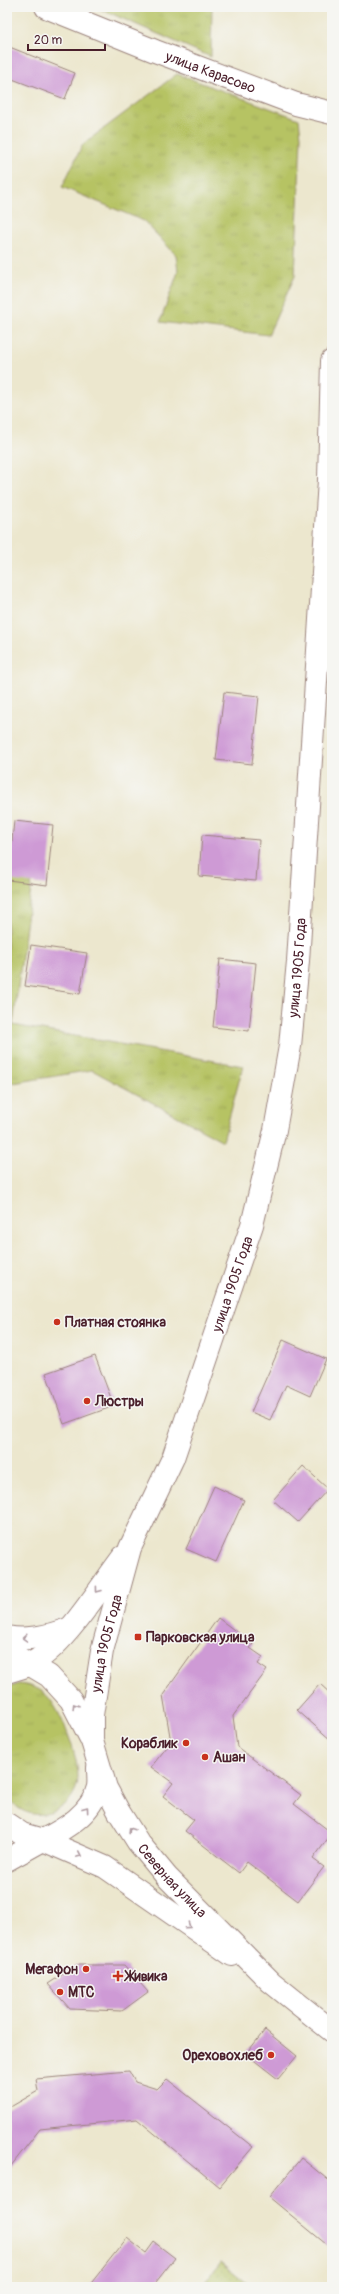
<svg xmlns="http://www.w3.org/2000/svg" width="339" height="2294" viewBox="0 0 339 2294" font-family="Pangolin,sans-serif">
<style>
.grass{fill:url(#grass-tufts);stroke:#807148}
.park{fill:url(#park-dots);stroke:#807148}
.building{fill:#ce9ad5}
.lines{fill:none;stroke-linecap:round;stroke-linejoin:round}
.street-casing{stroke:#9b837c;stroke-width:24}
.secondary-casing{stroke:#9b837c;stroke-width:24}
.street{stroke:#fff;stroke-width:22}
.secondary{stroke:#fff;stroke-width:22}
.oneway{stroke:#ae9aa0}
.poi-dot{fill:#c8321e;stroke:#f6f6f2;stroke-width:1.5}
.labels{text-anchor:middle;stroke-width:3;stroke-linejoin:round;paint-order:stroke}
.street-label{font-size:14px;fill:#4a1f2b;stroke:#f6f6f2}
.poi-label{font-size:14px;font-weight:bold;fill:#4a1f2b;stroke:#f6f6f2;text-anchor:start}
</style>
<defs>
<pattern id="grass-tufts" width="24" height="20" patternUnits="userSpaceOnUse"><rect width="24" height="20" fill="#b6c364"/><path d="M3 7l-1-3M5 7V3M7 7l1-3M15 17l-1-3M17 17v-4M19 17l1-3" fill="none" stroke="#9ea757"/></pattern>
<pattern id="park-dots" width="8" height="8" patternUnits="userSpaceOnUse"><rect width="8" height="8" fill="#b6c364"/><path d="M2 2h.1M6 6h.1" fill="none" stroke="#9ea757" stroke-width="1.8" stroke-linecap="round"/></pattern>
</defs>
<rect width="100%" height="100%" fill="#f6f6f2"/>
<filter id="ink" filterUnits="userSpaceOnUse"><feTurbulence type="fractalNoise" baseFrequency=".025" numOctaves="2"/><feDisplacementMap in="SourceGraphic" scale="8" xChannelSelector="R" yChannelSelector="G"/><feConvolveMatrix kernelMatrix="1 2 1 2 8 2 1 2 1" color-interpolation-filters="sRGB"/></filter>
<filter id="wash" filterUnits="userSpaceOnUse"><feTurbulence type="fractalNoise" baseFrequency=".012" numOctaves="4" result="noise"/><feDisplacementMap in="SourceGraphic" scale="16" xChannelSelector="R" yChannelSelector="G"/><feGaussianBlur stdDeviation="0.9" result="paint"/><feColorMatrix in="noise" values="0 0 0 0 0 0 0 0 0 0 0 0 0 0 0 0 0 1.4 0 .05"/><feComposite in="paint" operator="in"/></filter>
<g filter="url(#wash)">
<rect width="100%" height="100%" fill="#ece7ce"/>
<g class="grass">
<polygon points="96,7 212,7 211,57"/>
<polygon points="177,74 299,119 301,137 295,276 268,335 160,322 178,272 176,255 144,221 62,187 83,144"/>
<polygon points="34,866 13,1025 243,1066 223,1141 92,1070 7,1084 7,873"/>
<path d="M19,1684C28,1685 37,1687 44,1693C60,1705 83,1766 77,1785C68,1818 24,1826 7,1795V1688Z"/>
</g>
<polygon class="park" points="221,2262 252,2287 200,2287"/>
<g id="blocks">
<g class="building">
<polygon points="7,46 75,73 65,99 7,77"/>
<polygon points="224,692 259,696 252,764 216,760"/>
<polygon points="14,821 53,825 47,885 8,880"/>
<polygon points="202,835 259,840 256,881 199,876"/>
<polygon points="31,945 87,953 80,994 25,986"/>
<polygon points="220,959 256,963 249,1031 213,1027"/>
<polygon points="283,1340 326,1359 310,1396 286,1385 270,1420 251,1412"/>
<polygon points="95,1356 114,1406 64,1424 46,1373"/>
<polygon points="303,1466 328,1489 298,1522 273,1500"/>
<polygon points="214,1486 244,1500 216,1562 186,1549"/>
<polygon points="218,1618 253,1644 250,1648 263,1657 258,1664 267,1670 233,1716 237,1747 301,1795 294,1804 332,1833 313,1859 324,1867 298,1901 247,1862 239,1873 185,1831 194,1820 163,1796 173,1783 151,1767 171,1742 163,1695"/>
<polygon points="320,1684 332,1695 332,1741 297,1710"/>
<polygon points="77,1965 124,1965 148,1992 122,2011 70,2009 48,1984"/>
<polygon points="265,2030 297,2056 278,2079 246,2054"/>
<polygon points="129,2071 135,2082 157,2089 167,2079 253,2147 219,2187 137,2119 40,2129 7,2171 7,2109 38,2091 36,2079"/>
<polygon points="301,2158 332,2183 332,2249 269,2197"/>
<polygon points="127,2238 146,2253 154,2242 175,2258 152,2287 88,2287"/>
</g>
</g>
</g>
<g filter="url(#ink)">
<use href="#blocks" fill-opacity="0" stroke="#9b837c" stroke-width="1"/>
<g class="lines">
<defs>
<g id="street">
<path id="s1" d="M46,7L155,51L296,104L332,113"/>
<polyline points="7,1860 43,1840"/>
</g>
<g id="secondary">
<path d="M7,1637C28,1641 48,1636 68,1629"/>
<path id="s2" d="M7,1651L49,1676L71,1700L92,1741L106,1788L119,1812L138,1842L167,1877L271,1982L332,2031"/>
<path d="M7,1672C15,1669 23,1668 30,1664C64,1647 100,1587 123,1557"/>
<path id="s3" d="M92,1741V1715L102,1651L130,1548L173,1458L252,1225L275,1130L290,1046L298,961L329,480L332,361"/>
<polyline points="7,1824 22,1834 43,1840 105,1867 232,1955"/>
<path d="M43,1840C65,1829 92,1813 98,1787C99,1781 98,1774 98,1768"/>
</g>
</defs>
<use href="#street" class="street-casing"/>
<use href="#secondary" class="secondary-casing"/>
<use href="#street" class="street"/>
<use href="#secondary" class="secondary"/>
</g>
<defs><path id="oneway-chevron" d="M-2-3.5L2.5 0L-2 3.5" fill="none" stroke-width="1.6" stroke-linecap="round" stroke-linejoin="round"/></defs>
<g class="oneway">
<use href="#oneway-chevron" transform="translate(98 1590) rotate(127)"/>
<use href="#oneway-chevron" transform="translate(25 1638) rotate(176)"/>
<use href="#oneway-chevron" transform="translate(75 1706) rotate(-122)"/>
<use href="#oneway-chevron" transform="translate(86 1809) rotate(-54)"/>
<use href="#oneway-chevron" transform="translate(131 1830) rotate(-123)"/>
<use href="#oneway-chevron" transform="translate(79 1855) rotate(25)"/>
<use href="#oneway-chevron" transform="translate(188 1926) rotate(34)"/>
</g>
</g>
<g class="poi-dot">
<circle cx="57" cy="1322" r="4"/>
<circle cx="87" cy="1401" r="4"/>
<rect x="134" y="1633" width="8" height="8" rx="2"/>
<circle cx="186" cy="1743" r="4"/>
<circle cx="205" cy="1757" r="4"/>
<circle cx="86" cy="1969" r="4"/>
<path d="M116 1970h4v4h4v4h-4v4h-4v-4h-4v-4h4z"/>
<circle cx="60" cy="1992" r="4"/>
<circle cx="271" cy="2055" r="4"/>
</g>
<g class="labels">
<g class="street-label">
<text dy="5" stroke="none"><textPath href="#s1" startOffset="177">улица Карасово</textPath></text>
<text dy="5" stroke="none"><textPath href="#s3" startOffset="805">улица 1905 Года</textPath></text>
<text dy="5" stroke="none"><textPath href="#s3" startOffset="481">улица 1905 Года</textPath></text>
<text dy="5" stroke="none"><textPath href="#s3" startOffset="99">улица 1905 Года</textPath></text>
<text dy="5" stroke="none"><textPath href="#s2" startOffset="291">Северная улица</textPath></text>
</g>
<g class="poi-label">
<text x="65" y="1327">Платная стоянка</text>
<text x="95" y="1406">Люстры</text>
<text x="146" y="1642">Парковская улица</text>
<text x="178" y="1748" text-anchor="end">Кораблик</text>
<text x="213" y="1762">Ашан</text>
<text x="78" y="1974" text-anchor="end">Мегафон</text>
<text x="126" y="1981">Живика</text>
<text x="68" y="1997">МТС</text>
<text x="263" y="2060" text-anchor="end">Ореховохлеб</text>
</g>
</g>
<rect width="339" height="2294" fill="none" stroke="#f6f6f2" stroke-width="24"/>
<path d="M28 44v6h77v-6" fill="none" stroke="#4a1f2b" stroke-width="2"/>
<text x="34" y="44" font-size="12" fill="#4a1f2b" stroke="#f6f6f2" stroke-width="3" paint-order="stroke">20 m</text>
</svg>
